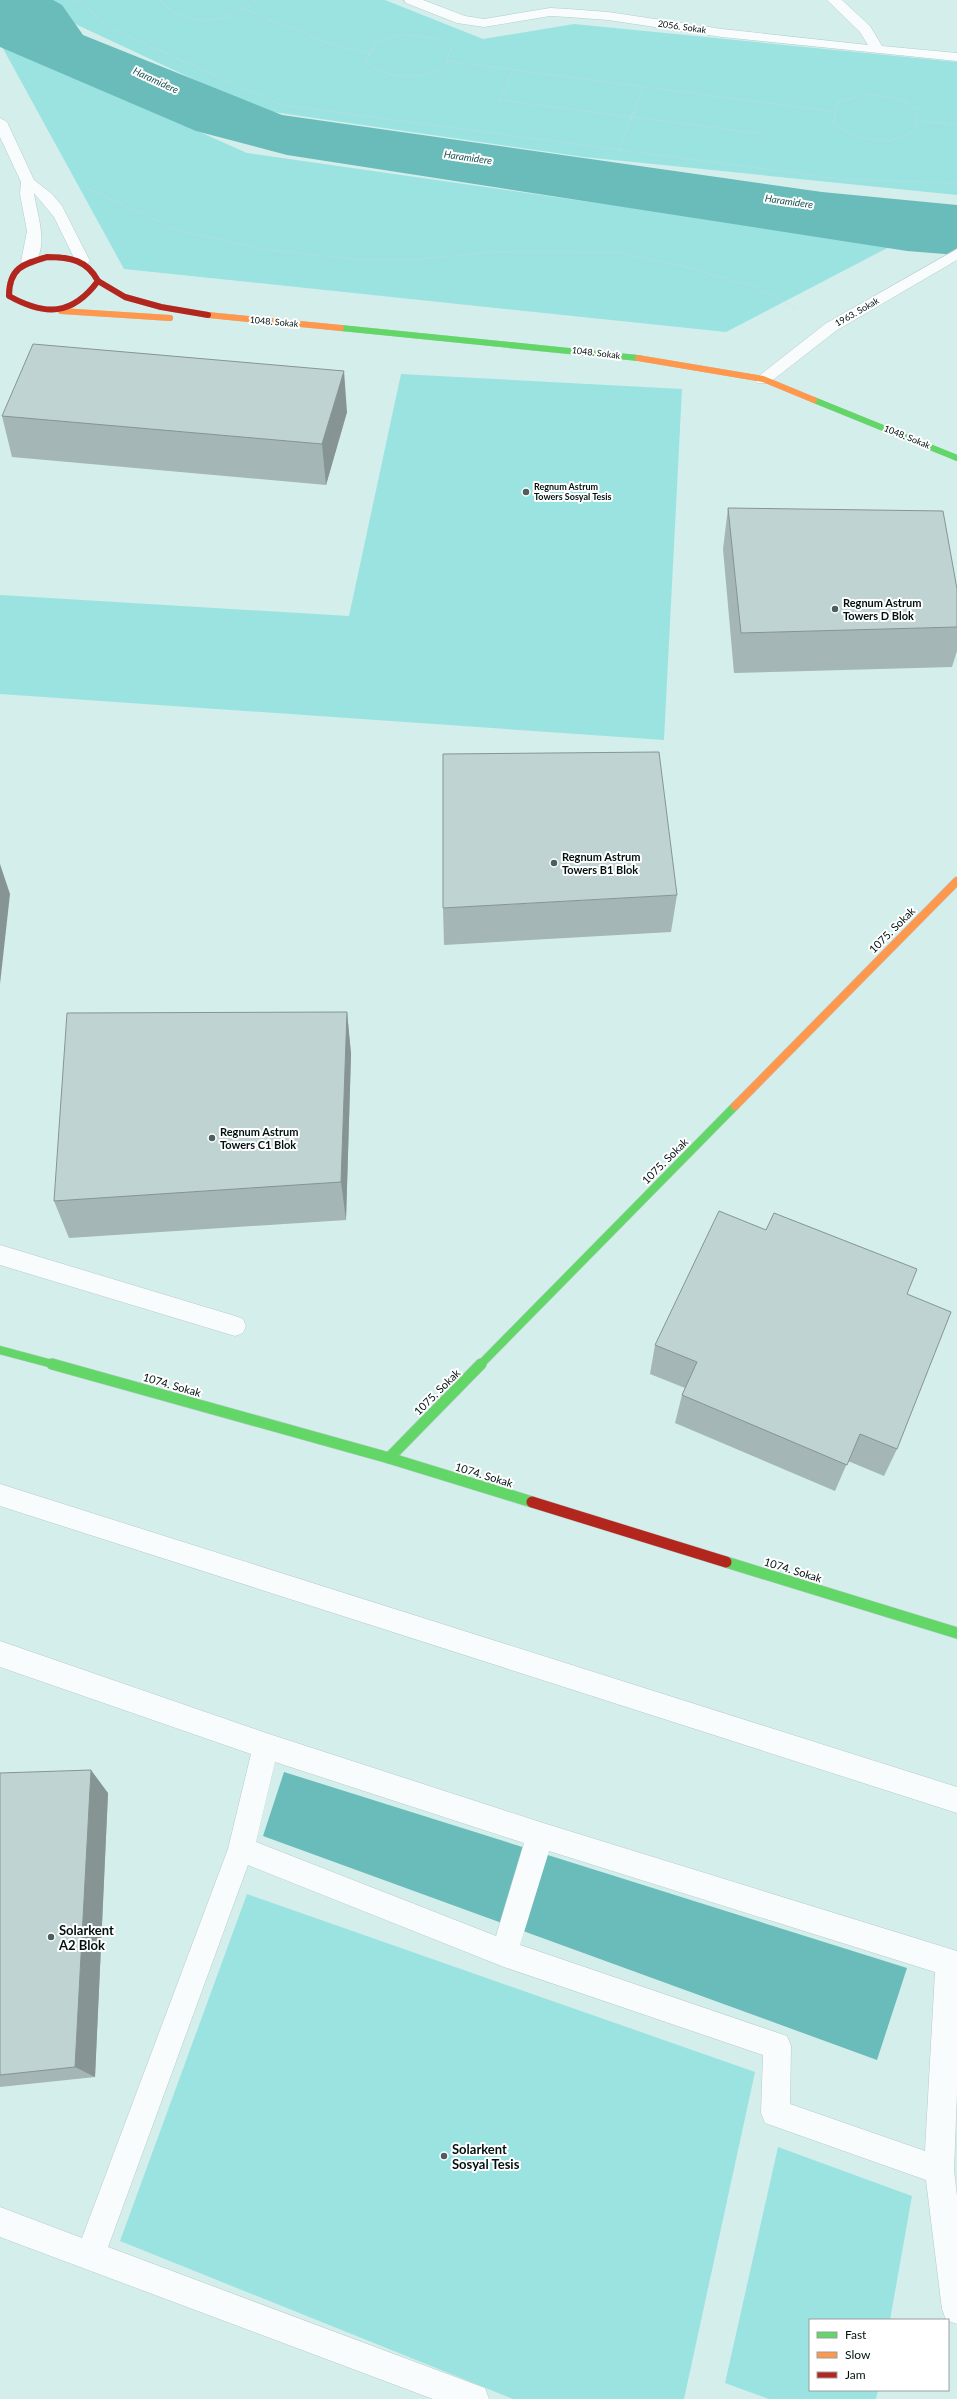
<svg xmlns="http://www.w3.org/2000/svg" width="957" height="2399" viewBox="0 0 957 2399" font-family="Lato,sans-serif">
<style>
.green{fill:#9be3e1}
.water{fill:#69bcba}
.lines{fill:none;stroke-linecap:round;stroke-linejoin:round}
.lane-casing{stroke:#b7cbca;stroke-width:1}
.street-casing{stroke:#b7cbca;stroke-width:1}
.fast-far2-casing{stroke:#b7cbca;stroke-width:6}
.fast-far1-casing{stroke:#b7cbca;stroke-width:9}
.fast-casing{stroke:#b7cbca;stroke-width:12}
.slow-far1-casing{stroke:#b7cbca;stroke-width:6}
.slow-casing{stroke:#b7cbca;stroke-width:9}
.jam-far1-casing{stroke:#b7cbca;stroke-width:6}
.jam-casing{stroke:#b7cbca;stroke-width:12}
.path{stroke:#d3dada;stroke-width:1.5;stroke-dasharray:0.5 2;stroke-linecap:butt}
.lane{fill:#f9fcfc;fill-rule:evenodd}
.street{fill:#f9fcfc;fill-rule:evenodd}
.fast-far2{stroke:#63d668;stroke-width:6}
.fast-far1{stroke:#63d668;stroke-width:8}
.fast{stroke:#63d668;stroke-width:11}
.slow-far1{stroke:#ff974d;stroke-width:6}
.slow{stroke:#ff974d;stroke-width:8}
.jam-far1{stroke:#b3261e;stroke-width:6}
.jam{stroke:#b3261e;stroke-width:11}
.wall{fill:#a4b6b5}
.shaded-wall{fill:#869493}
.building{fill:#bfd4d2;stroke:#869493}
.poi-dot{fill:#4c5f5e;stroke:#fff;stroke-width:1.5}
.labels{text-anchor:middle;stroke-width:4;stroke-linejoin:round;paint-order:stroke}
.far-street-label{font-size:9px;fill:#021211;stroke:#fff}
.far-poi-label{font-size:9px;font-weight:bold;fill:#021211;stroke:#fff;text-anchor:start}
.far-water-label{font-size:10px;font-style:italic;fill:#1a5554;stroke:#fff}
.poi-label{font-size:11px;font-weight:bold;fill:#021211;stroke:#fff;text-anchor:start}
.street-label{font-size:11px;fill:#021211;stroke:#fff}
.near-poi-label{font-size:13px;font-weight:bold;fill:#021211;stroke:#fff;text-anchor:start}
</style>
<rect width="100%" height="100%" fill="#d4eeec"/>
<g class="green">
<polygon points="24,0 385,0 483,39 574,24 957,62 957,195 584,157 259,110"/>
<polygon points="0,43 247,153 893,245 726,332 124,269"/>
<polygon points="401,374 682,389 664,740 0,694 0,595 349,616"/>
<polygon points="247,1894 755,2072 684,2399 513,2399 120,2241"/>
<polygon points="778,2147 912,2196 890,2320 810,2320 810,2390 878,2390 876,2399 769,2399 725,2383"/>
</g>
<g class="water">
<polygon points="0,0 53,0 62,5 83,35 282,115 822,192 957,205 957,255 907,251 287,155 196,131 0,47"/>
<polygon points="284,1772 907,1968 877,2060 263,1836"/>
</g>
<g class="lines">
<defs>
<g id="lane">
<polygon points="0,1245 235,1316 243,1319 246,1326 243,1333 235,1336 0,1265"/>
<polygon points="0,1484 957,1787 957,1813 0,1506"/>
</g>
<g id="street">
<polygon points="404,0 423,0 465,16 484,19 550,8 568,9 608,12 722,29 868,45 860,32 827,0 842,0 870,26 882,46 957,53 957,61 722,37 608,20 568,17 550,16 484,27 457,23 406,3"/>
<path d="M0,118L7,122L34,180L52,194L62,206L90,261L87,264H77L54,217L34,193C37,216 49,243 34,265H24L21,262L27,231L20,194L21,182L0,137Z"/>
<polygon points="957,249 957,260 837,330 769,383 757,383 755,379 825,324"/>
<path d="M0,1641L266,1733L540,1822L957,1951V2093L954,2170L957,2196V2324L946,2320L942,2309L926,2180L765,2123L761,2113L763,2055L504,1967L248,1865L108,2247L474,2384L485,2388L489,2399H433L0,2237V2207L82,2238L228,1849L251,1754L0,1667ZM275,1762L524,1843L496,1936L256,1842ZM549,1851L935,1972L925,2151L790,2104L791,2046L787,2036L520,1945Z"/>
</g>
<g id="fast-far2">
<polyline points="341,328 638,358"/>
<polyline points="814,400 957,458"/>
</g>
<g id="fast-far1">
<polyline points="0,1350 56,1365"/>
<polyline points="480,1365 735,1106"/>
</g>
<g id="fast">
<polyline points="52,1364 389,1458 532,1502"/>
<polyline points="389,1458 481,1364"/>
<polyline points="726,1562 957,1633"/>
</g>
<g id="slow-far1">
<polyline points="61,311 170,318"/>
<polyline points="208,315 341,328"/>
<polyline points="638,358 763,379 814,400"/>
</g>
<polyline id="slow" points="735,1106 957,881"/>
<g id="jam-far1">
<path d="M47,257C70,257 87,260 98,281C72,316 45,316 9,296C9,268 23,264 47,257Z"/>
<polyline points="98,281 125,297 161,307 208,315"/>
</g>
<polyline id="jam" points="532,1502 726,1562"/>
</defs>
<use href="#lane" class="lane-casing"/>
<use href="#street" class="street-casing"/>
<use href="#fast-far2" class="fast-far2-casing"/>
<use href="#fast-far1" class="fast-far1-casing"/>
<use href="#fast" class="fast-casing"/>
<use href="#slow-far1" class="slow-far1-casing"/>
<use href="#slow" class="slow-casing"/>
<use href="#jam-far1" class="jam-far1-casing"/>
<use href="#jam" class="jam-casing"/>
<g class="path">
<polyline points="73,0 86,6 105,26 281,105 848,180 957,183"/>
<path d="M160,0C182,28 232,24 256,0"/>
<polyline points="246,10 333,45 370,53"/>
<path d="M406,34L435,39L451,49L444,69C412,79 395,80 365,63L375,42Z"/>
<polyline points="446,61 836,112"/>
<polyline points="513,70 500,100 763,134"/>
<polygon points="868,94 899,99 917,109 915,131 888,141 855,137 833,124 838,102"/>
<polyline points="916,121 957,124"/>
<polyline points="619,150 643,87"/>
<polyline points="86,188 180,231 268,250 353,259 419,259 495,252 621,253 682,266 756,287 797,309"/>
</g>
<use href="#lane" class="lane"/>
<use href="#street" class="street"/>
<use href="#fast-far2" class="fast-far2"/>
<use href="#fast-far1" class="fast-far1"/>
<use href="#fast" class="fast"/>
<use href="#slow-far1" class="slow-far1"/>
<use href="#slow" class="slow"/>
<use href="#jam-far1" class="jam-far1"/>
<use href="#jam" class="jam"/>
</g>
<g class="wall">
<polygon points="347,412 326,485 12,457 2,416"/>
<polygon points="728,508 957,589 957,651 952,667 734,673 723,549"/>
<polygon points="677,895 671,932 444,945 443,908"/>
<polygon points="347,1012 351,1054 346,1220 69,1238 54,1201"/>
<polygon points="907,1294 897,1449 884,1476 848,1461 835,1491 675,1423 682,1395 685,1388 650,1374 655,1345"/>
<polygon points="0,1773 108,1793 95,2077 0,2087"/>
</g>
<g class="shaded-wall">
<polygon points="344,371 347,412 326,485 322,444"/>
<polygon points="0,864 10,894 0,984"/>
<polygon points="347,1012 351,1054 346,1220 341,1182"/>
<polygon points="91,1770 108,1793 95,2077 75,2067"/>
</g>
<g class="building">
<polygon points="33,344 344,371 322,444 2,416"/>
<polygon points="728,508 943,511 957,589 957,627 741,633"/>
<polygon points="659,752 677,895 443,908 443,754"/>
<polygon points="347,1012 341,1182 54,1201 67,1013"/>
<polygon points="719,1211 766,1230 774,1213 917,1269 907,1294 951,1312 897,1449 860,1434 847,1465 682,1395 697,1362 655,1345"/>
<polygon points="91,1770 75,2067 0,2075 0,1773"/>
</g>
<g class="poi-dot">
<circle cx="526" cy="492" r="4"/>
<circle cx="835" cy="609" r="4"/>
<circle cx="554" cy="863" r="4"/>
<circle cx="212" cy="1138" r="4"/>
<circle cx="51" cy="1937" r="4"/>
<circle cx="444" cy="2156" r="4"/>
</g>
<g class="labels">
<g class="far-street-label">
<text transform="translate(682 27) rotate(8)" y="3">2056. Sokak</text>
<text transform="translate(857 312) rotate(-30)" y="3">1963. Sokak</text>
<text transform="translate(274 322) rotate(5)" y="3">1048. Sokak</text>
<text transform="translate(596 353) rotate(7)" y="3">1048. Sokak</text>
<text transform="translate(907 437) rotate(22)" y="3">1048. Sokak</text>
</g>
<g class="far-poi-label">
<text x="534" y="490">Regnum Astrum<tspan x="534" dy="10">Towers Sosyal Tesis</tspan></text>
</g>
<g class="far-water-label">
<text transform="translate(156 80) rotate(25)" y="4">Haramidere</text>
<text transform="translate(468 157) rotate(8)" y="4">Haramidere</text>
<text transform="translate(789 201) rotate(8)" y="4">Haramidere</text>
</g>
<g class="poi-label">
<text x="843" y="607">Regnum Astrum<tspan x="843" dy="13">Towers D Blok</tspan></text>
<text x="562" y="861">Regnum Astrum<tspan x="562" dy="13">Towers B1 Blok</tspan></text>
<text x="220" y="1136">Regnum Astrum<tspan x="220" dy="13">Towers C1 Blok</tspan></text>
</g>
<g class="street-label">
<text transform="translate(892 930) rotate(-45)" y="4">1075. Sokak</text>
<text transform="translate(665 1161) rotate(-45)" y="4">1075. Sokak</text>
<text transform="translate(172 1385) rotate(16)" y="4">1074. Sokak</text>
<text transform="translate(437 1392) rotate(-45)" y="4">1075. Sokak</text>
<text transform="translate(484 1475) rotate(17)" y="4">1074. Sokak</text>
<text transform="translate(793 1570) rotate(17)" y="4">1074. Sokak</text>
</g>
<g class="near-poi-label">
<text x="59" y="1935">Solarkent<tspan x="59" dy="15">A2 Blok</tspan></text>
<text x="452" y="2154">Solarkent<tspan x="452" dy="15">Sosyal Tesis</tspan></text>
</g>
</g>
<rect x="809" y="2319" width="140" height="72" fill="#ffffff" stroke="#9aa0a0"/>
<rect x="817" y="2332" width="20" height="6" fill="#63d668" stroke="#9aa0a0"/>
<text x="845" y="2339" font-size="12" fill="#021211">Fast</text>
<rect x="817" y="2352" width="20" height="6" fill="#ff974d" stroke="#9aa0a0"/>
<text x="845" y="2359" font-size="12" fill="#021211">Slow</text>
<rect x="817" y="2372" width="20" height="6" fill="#b3261e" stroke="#9aa0a0"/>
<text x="845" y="2379" font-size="12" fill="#021211">Jam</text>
</svg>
